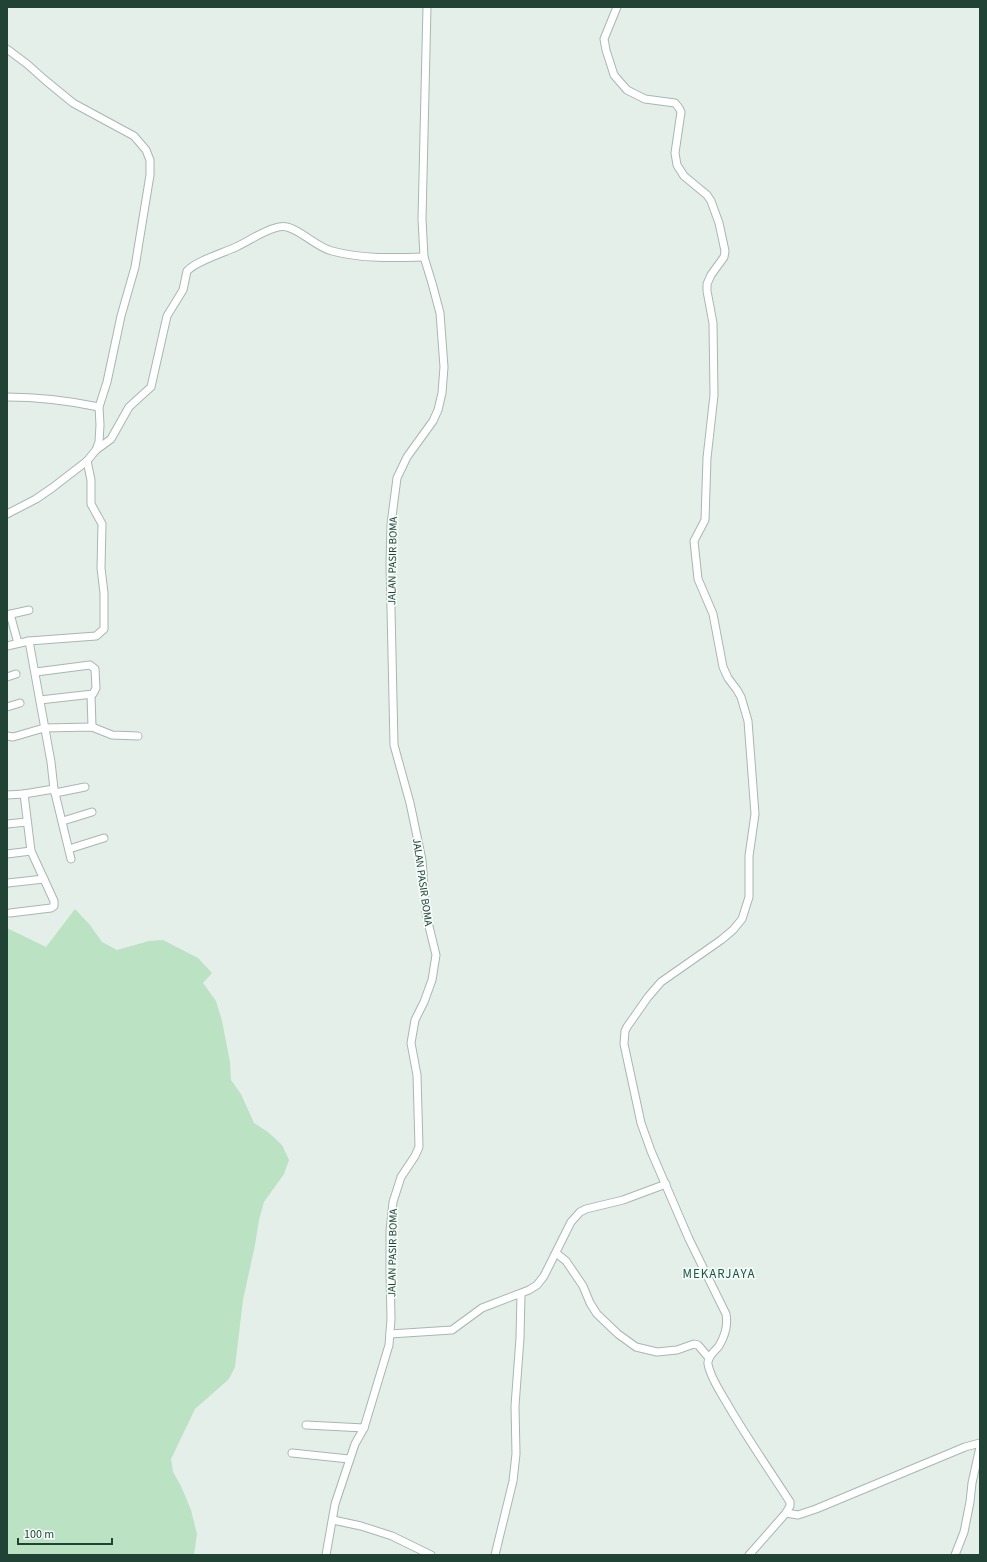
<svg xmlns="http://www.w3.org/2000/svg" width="987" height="1562" viewBox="0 0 987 1562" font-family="'Source Sans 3',sans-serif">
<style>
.green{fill:#bbe2c2}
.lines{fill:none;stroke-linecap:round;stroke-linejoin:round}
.minor-casing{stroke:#a6b8b0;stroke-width:9}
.minor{stroke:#fff;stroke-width:7}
.labels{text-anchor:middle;stroke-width:3.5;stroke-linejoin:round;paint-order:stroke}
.street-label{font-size:11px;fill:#214336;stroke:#f5fbf8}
.quarter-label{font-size:13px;letter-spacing:1px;fill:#1a5843;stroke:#f5fbf8}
</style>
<rect width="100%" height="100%" fill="#e4efe9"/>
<polygon class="green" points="75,909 90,925 102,942 117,950 149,941 163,940 198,958 212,973 203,983 216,1001 222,1021 230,1062 231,1080 241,1094 254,1123 268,1132 282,1145 289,1160 284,1174 264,1202 259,1220 255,1245 243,1300 235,1367 229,1379 195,1409 171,1459 173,1472 181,1486 191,1510 197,1534 194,1555 7,1555 7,928 46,947"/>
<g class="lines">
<defs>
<g id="minor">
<path d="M617,7L604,39L606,50L614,75L627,90L645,99L675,103L679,108L681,112L675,153L677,165L684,176L707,195L711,201L719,223L725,251L724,257L711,275L707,284V291L713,323L714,395L707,458L705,520L694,541L698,579L713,614L723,667L728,678L737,690L741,697L748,721L755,814L749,856V897L742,919L733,930L721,940L661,982L648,997L627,1027L625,1031L624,1044L641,1123L651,1151L689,1239L726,1314C728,1325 725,1336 719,1346C715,1351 707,1357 708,1364C710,1376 719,1390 725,1400C745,1435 768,1468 790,1502V1506L786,1513L749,1555"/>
<polyline points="7,49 27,64 45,80 73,103 134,136 146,150 150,160 150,175 135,267 121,316 107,382 99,407 100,425 99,442 96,450 87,461 52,488 36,499 7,514"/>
<path d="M7,397C36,397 70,401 99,407"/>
<path d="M96,450L111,439L129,407L151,387L167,316L183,290L187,271C196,261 223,253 236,247C249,241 261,232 275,228C278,227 283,226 287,227C301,230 316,247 332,251C362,259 393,258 424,257"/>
<polyline points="10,614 18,643"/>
<polyline points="7,615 29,610"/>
<polyline points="29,641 51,762 54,789 71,859"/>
<polyline points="7,646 29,641 96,636 104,629 104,593 101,568 102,524 91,504 91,480 87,461"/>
<polyline points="36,672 90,665 95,669 96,688 93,694 40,700"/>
<polyline points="7,677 16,674"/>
<polyline points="91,695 92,727"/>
<polyline points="7,707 20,703"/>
<polyline points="7,736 13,737 44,728 92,727 112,735 138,736"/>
<polyline points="55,793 85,787"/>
<polyline points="7,795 24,794"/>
<polyline points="63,821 92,812"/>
<polyline points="7,824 27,822"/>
<polyline points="69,849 104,838"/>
<polyline points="7,854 31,851"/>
<polyline points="8,883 44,879"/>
<polyline points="10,913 51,908 54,906 54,901 31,851 24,794 54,789"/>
<polyline points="556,1253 566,1261 583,1286 590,1303 597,1314 618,1334 636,1347 657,1352 677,1350 694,1344 698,1345 709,1358"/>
<polyline points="390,1334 452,1330 482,1308 529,1290 537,1285 544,1276 571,1222 580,1212 586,1209 623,1200 666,1184"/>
<polyline points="306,1425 364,1428"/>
<polyline points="292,1453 349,1459"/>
<polyline points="786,1513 798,1515 816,1509 965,1447 980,1443"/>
<polyline points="333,1520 361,1526 392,1536 431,1555"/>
<polyline points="326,1555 335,1504 355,1444 364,1428 389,1345 391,1319 390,1272 390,1231 393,1202 401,1177 415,1156 419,1147 417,1075 411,1043 415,1020 424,1002 432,980 436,955 426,914 422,860 410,803 394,745 390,564 391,524 397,478 407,457 433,421 438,410 442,393 444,367 440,313 432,283 424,257 422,219 427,7"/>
<polyline points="495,1555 513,1481 516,1454 515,1406 520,1338 521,1294"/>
<polyline points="955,1555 964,1532 970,1502 972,1483 980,1447"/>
</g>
</defs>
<use href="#minor" class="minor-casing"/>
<use href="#minor" class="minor"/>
</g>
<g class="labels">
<g class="street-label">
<text transform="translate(392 561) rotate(-89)" y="4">JALAN PASIR BOMA</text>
<text transform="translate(423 882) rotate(82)" y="4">JALAN PASIR BOMA</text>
<text transform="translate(392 1253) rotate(-89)" y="4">JALAN PASIR BOMA</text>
</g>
<g class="quarter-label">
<text x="719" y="1278">MEKARJAYA</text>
</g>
</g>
<rect width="987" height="1562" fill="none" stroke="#214336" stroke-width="16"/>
<path d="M18 1538v6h94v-6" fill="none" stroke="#214336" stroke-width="2"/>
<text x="24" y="1538" font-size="12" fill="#214336" stroke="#f5fbf8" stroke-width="3" paint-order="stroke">100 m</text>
</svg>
